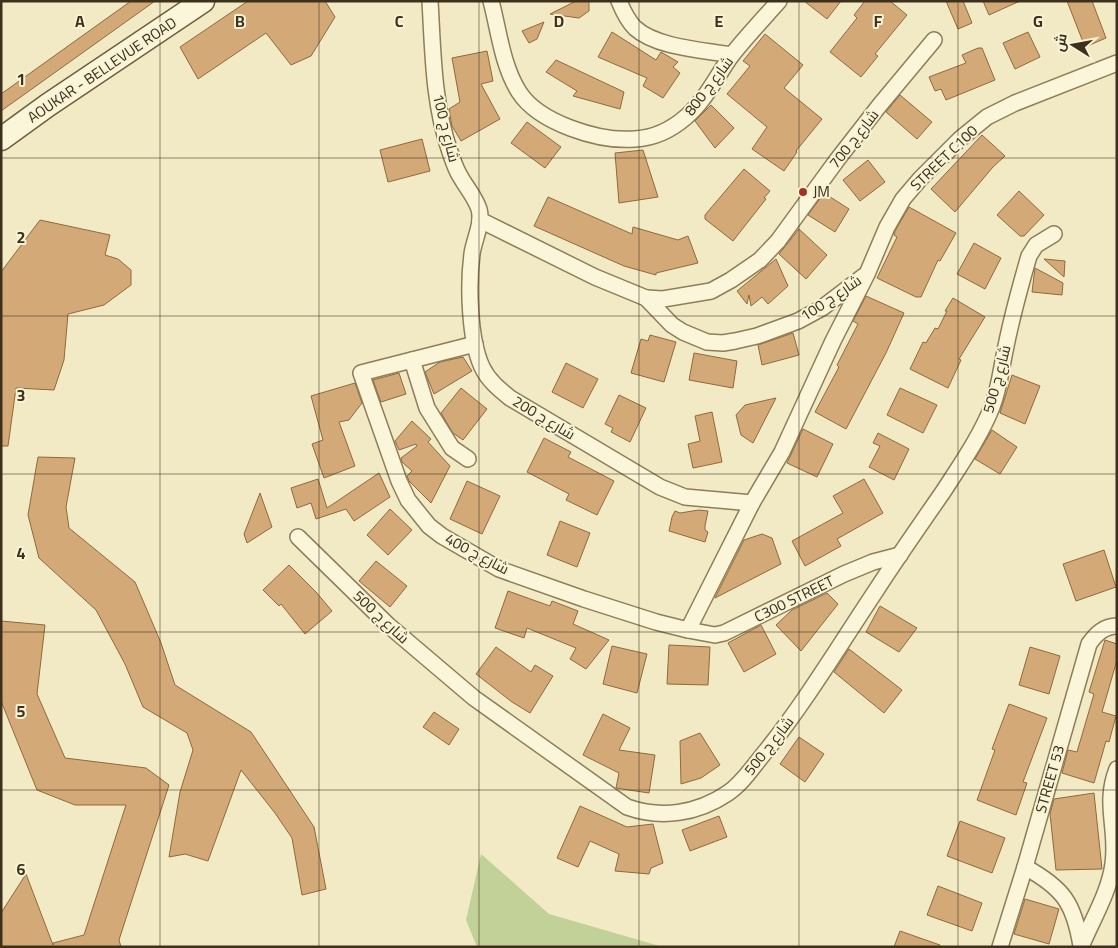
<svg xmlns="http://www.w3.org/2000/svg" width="1118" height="948" viewBox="0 0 1118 948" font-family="Georgia,Cairo,serif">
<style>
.green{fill:#c2d197}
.building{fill:#d3aa77;stroke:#90693c}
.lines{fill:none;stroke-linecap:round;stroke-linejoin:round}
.street-casing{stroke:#8e7d59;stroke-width:18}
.secondary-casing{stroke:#705d3c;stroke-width:25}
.street{stroke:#fbf6d9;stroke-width:15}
.secondary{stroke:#fbf6d9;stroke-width:22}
.grid{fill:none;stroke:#3d311e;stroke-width:1;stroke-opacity:0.55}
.poi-dot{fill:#a33424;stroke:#f8f3d5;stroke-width:2}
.labels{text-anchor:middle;stroke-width:4;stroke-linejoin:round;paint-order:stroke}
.street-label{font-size:15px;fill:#3d311e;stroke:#f8f3d5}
.poi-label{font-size:15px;fill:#3d311e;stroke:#f8f3d5;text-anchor:start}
.grid-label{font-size:16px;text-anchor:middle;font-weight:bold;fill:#3d311e;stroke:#f8f3d5;stroke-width:4;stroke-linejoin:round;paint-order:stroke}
</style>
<rect width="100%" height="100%" fill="#f2eac4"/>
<polygon class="green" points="481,854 549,914 663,947 477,947 466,920"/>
<g class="building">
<polygon points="131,1 155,1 1,111 1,94"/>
<polygon points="248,1 325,1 335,17 311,56 291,65 266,33 198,79 180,47"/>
<polygon points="576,1 589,1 589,11 579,18 550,14"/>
<polygon points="804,1 841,1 827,19"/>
<polygon points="865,1 890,1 907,15 875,54 878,56 861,77 830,52 857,18 854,15"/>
<polygon points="946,1 963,1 972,23 958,29"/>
<polygon points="983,1 1020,1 989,15"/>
<polygon points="1067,1 1092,1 1106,38 1085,47"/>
<polygon points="544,22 537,39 529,43 522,31"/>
<polygon points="612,32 656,60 661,52 678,62 673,67 680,73 663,98 643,86 647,78 598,57"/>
<polygon points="1028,32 1040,57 1015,69 1003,43"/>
<polygon points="765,34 803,65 784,88 822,119 796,151 797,152 784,171 752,149 767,127 727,94 750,66 743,61"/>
<polygon points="978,48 982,48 995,80 946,100 941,89 935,91 929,77 966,63 962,55"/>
<polygon points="487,51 493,81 481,84 500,119 461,141 452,126 449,109 460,102 452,58"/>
<polygon points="556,60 624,92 620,109 573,96 577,91 546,72"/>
<polygon points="900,95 932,122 917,139 886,112"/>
<polygon points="711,105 734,128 715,148 695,121"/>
<polygon points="527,122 561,147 545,168 511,143"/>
<polygon points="982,135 1005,156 993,167 955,212 931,189"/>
<polygon points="422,139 430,171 388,182 380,150"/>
<polygon points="643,150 658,197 619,203 615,153"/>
<polygon points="868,160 885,182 860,201 843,180"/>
<polygon points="744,169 770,191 764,198 766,199 733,241 705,219 705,215"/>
<polygon points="1019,191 1044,215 1024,236 1020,236 997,215"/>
<polygon points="824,193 849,209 835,232 808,215"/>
<polygon points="548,197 632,234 633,227 678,240 688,236 698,263 656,273 656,275 624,266 534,226"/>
<polygon points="909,207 956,233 940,261 938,260 921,297 916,297 877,278 897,237 894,235 895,231"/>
<polygon points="40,220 110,235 105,255 118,259 131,270 131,285 104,305 68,314 64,360 54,390 16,388 8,446 1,446 1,272"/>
<polygon points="799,229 827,255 806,279 779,254"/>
<polygon points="974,243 1001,258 985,289 957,274"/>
<polygon points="776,259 788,286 768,304 762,297 751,306 749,295 747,304 737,291"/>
<polygon points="1044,259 1065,261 1064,277"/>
<polygon points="1035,268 1063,283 1062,295 1032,292"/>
<polygon points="866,296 904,313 886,353 846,429 815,412 839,367 837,365 858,324 853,321"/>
<polygon points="953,298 985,317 959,359 961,360 948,388 910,369 923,342 926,343 935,328 938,329 947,311 945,311"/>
<polygon points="793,333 799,355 762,365 758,345"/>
<polygon points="650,335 676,342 664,382 631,373 641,339 648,341"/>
<polygon points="694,353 737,361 733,388 689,380"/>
<polygon points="463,357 472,371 434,394 425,372 440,362"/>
<polygon points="566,363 598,379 583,408 552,392"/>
<polygon points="399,373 406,394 381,402 373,380"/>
<polygon points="1012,375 1040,386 1025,424 1000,413"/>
<polygon points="355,383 362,403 349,420 339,422 355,466 324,478 312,444 323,440 311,396"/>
<polygon points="461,388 487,409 463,440 453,433 441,413"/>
<polygon points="900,388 937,405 923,433 887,415"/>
<polygon points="619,395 646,408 630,442 611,432 613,428 605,424"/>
<polygon points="776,398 753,443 741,435 736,415 745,405"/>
<polygon points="712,412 722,462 693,468 688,444 700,441 695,416"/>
<polygon points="412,421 431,439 428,442 450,466 431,503 409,481 407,476 412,471 402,462 401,458 417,446 416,444 399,450 395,441"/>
<polygon points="803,429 833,444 817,477 787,463"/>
<polygon points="992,430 1017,447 1000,474 975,459"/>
<polygon points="878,433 909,449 894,480 869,467 880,446 873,443"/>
<polygon points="544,438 571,452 568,457 614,481 597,515 566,500 569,494 527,472"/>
<polygon points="38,457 75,458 66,507 69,528 135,582 161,643 175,685 251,732 314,827 326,889 302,895 292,838 275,813 241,770 208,861 185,854 169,857 180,792 193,750 187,733 143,707 125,664 96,610 39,558 28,515"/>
<polygon points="379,473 390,497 354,521 346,509 316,519 311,503 297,508 291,488 318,479 327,508"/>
<polygon points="864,479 883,513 837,539 841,546 805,566 792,541 843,513 833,496"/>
<polygon points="467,481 500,496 482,534 450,519"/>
<polygon points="260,493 272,527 247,543 244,534"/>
<polygon points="390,509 412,530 388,555 367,535"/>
<polygon points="699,510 708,511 705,526 705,530 708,532 705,542 669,531 672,517 675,511 680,513"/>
<polygon points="560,521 590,533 577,567 547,555"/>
<polygon points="762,534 772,538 781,564 715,598 744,540"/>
<polygon points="1104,550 1116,587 1076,601 1063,564"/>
<polygon points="376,561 407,586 390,607 359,581"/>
<polygon points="289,565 316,592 332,611 305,634 281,604 279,606 263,590"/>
<polygon points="508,591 550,606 552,601 578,611 573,624 609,640 586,669 570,659 576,648 527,628 524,638 495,628"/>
<polygon points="827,593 838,604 801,651 776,625 792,610"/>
<polygon points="880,606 917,628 899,652 866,632"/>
<polygon points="1,621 45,625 37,694 65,758 146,768 169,785 119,940 121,947 1,947 1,913 26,874 53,945 53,943 84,935 126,805 75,805 37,790 1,701"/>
<polygon points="761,625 776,654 744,672 728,643"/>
<polygon points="1105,640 1117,644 1117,660 1102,712 1116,716 1109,742 1106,741 1094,783 1062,773 1068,750 1077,752 1094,694 1089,692"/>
<polygon points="669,645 710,647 708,685 667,684"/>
<polygon points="612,646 647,654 637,693 603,684"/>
<polygon points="496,647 531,672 535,665 553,676 530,713 512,702 476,674"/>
<polygon points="1030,647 1060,656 1049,694 1019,685"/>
<polygon points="849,649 902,690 884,713 834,672"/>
<polygon points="1009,704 1047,718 1023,782 1027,783 1016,815 977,800 995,750 992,749"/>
<polygon points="434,712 459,729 449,745 423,727"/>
<polygon points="603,714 630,728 619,750 655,755 649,793 616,788 619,773 583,755"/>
<polygon points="700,733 720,765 701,778 681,784 680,741"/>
<polygon points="799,737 824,754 805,782 780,764"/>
<polygon points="1094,793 1102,869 1056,870 1050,814 1054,799"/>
<polygon points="580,806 627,827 653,824 663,863 651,868 649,874 615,871 619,854 590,841 578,867 557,858"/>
<polygon points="719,816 727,837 690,851 682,830"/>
<polygon points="960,821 1005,838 992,873 947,856"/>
<polygon points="938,886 982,903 972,931 927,915"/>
<polygon points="1025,899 1059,909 1049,944 1014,934"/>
<polygon points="900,931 940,945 940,947 894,947"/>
</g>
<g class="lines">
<defs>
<g id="street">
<path d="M430,1C433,52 433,103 450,152C453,160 455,168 460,176C466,187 475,197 479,209C483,224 474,239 472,254C468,284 469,339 482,367C488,380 499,389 510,398L660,487L685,497L752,503"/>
<path d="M491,1C499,31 502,65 519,92C539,123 599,142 635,139C654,138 671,130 686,117C705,101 717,76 731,56C746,37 763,19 779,1"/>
<path d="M619,1C623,11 628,21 635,28C657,48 704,50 732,55"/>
<polyline points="480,220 595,277 646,298 672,325 683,332 707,342 723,343 735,341 757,336 798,321 822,308 864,276"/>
<polyline points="646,298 663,299 711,291 731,280 760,260 778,241 837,160 879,106 934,40"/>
<polyline points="475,344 361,373 399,481 408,500 429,526 442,536 499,569 584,599 656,622 688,630 715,635 724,633 844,574 873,562 900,555"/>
<polyline points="412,360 427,408 452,448 468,459"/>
<path d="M298,537L388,625L474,698L627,807C661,819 697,814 728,793C743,783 754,765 766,751C806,701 839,646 875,592C897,558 920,525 943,492C961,464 980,437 992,407C999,389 1001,370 1005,351C1011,320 1020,287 1029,256L1036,245L1054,234"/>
<polyline points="688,630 752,503 782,452 833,341 867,274 887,227 903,199 920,179 960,139 987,117 1015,103 1117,63"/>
<path d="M1025,867C1063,888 1074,903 1081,946"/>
<path d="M1000,947L1025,867L1089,644C1096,634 1104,626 1117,626"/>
<path d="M1081,947C1092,920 1109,893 1113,864C1118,828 1103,804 1117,769"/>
</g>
<polyline id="secondary" points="1,139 48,105 203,1"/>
</defs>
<use href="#street" class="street-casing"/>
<use href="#secondary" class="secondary-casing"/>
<use href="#street" class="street"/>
<use href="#secondary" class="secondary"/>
</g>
<path class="grid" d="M160,1V947M319,1V947M479,1V947M639,1V947M799,1V947M958,1V947M1,158H1117M1,316H1117M1,474H1117M1,632H1117M1,790H1117"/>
<circle class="poi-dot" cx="803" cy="192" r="5"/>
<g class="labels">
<g class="street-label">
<text transform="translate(102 70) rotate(-34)" y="5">AOUKAR - BELLEVUE ROAD</text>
<text transform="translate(709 86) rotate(-53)" y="5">شارع ج 800</text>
<text transform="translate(446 128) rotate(76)" y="5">شارع ج 100</text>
<text transform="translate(854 139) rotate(-52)" y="5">شارع ج 700</text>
<text transform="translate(944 158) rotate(-44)" y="5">STREET C100</text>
<text transform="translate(831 298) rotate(-34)" y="5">شارع ج 100</text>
<text transform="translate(997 379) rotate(-75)" y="5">شارع ج 500</text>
<text transform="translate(544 418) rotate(31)" y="5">شارع ج 200</text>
<text transform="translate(477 554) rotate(28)" y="5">شارع ج 400</text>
<text transform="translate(794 599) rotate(-26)" y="5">C300 STREET</text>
<text transform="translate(381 617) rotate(43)" y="5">شارع ج 500</text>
<text transform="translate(769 746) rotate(-52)" y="5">شارع ج 500</text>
<text transform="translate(1050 779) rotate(-74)" y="5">STREET 53</text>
</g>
<g class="poi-label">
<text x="813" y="197">JM</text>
</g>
</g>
<g class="grid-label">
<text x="80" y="27">A</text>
<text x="240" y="27">B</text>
<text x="399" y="27">C</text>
<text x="559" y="27">D</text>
<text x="719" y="27">E</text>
<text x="878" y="27">F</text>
<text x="1038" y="27">G</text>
<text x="21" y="85">1</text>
<text x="21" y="243">2</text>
<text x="21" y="401">3</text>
<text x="21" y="559">4</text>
<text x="21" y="717">5</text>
<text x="21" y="875">6</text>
</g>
<rect width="1118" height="948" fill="none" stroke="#3d311e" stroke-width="5"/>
<g transform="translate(1073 45) rotate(281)" stroke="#f8f3d5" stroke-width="4" paint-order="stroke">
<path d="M0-4L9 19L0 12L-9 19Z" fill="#3d311e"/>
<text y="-8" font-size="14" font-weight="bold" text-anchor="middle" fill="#3d311e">ش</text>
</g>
</svg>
